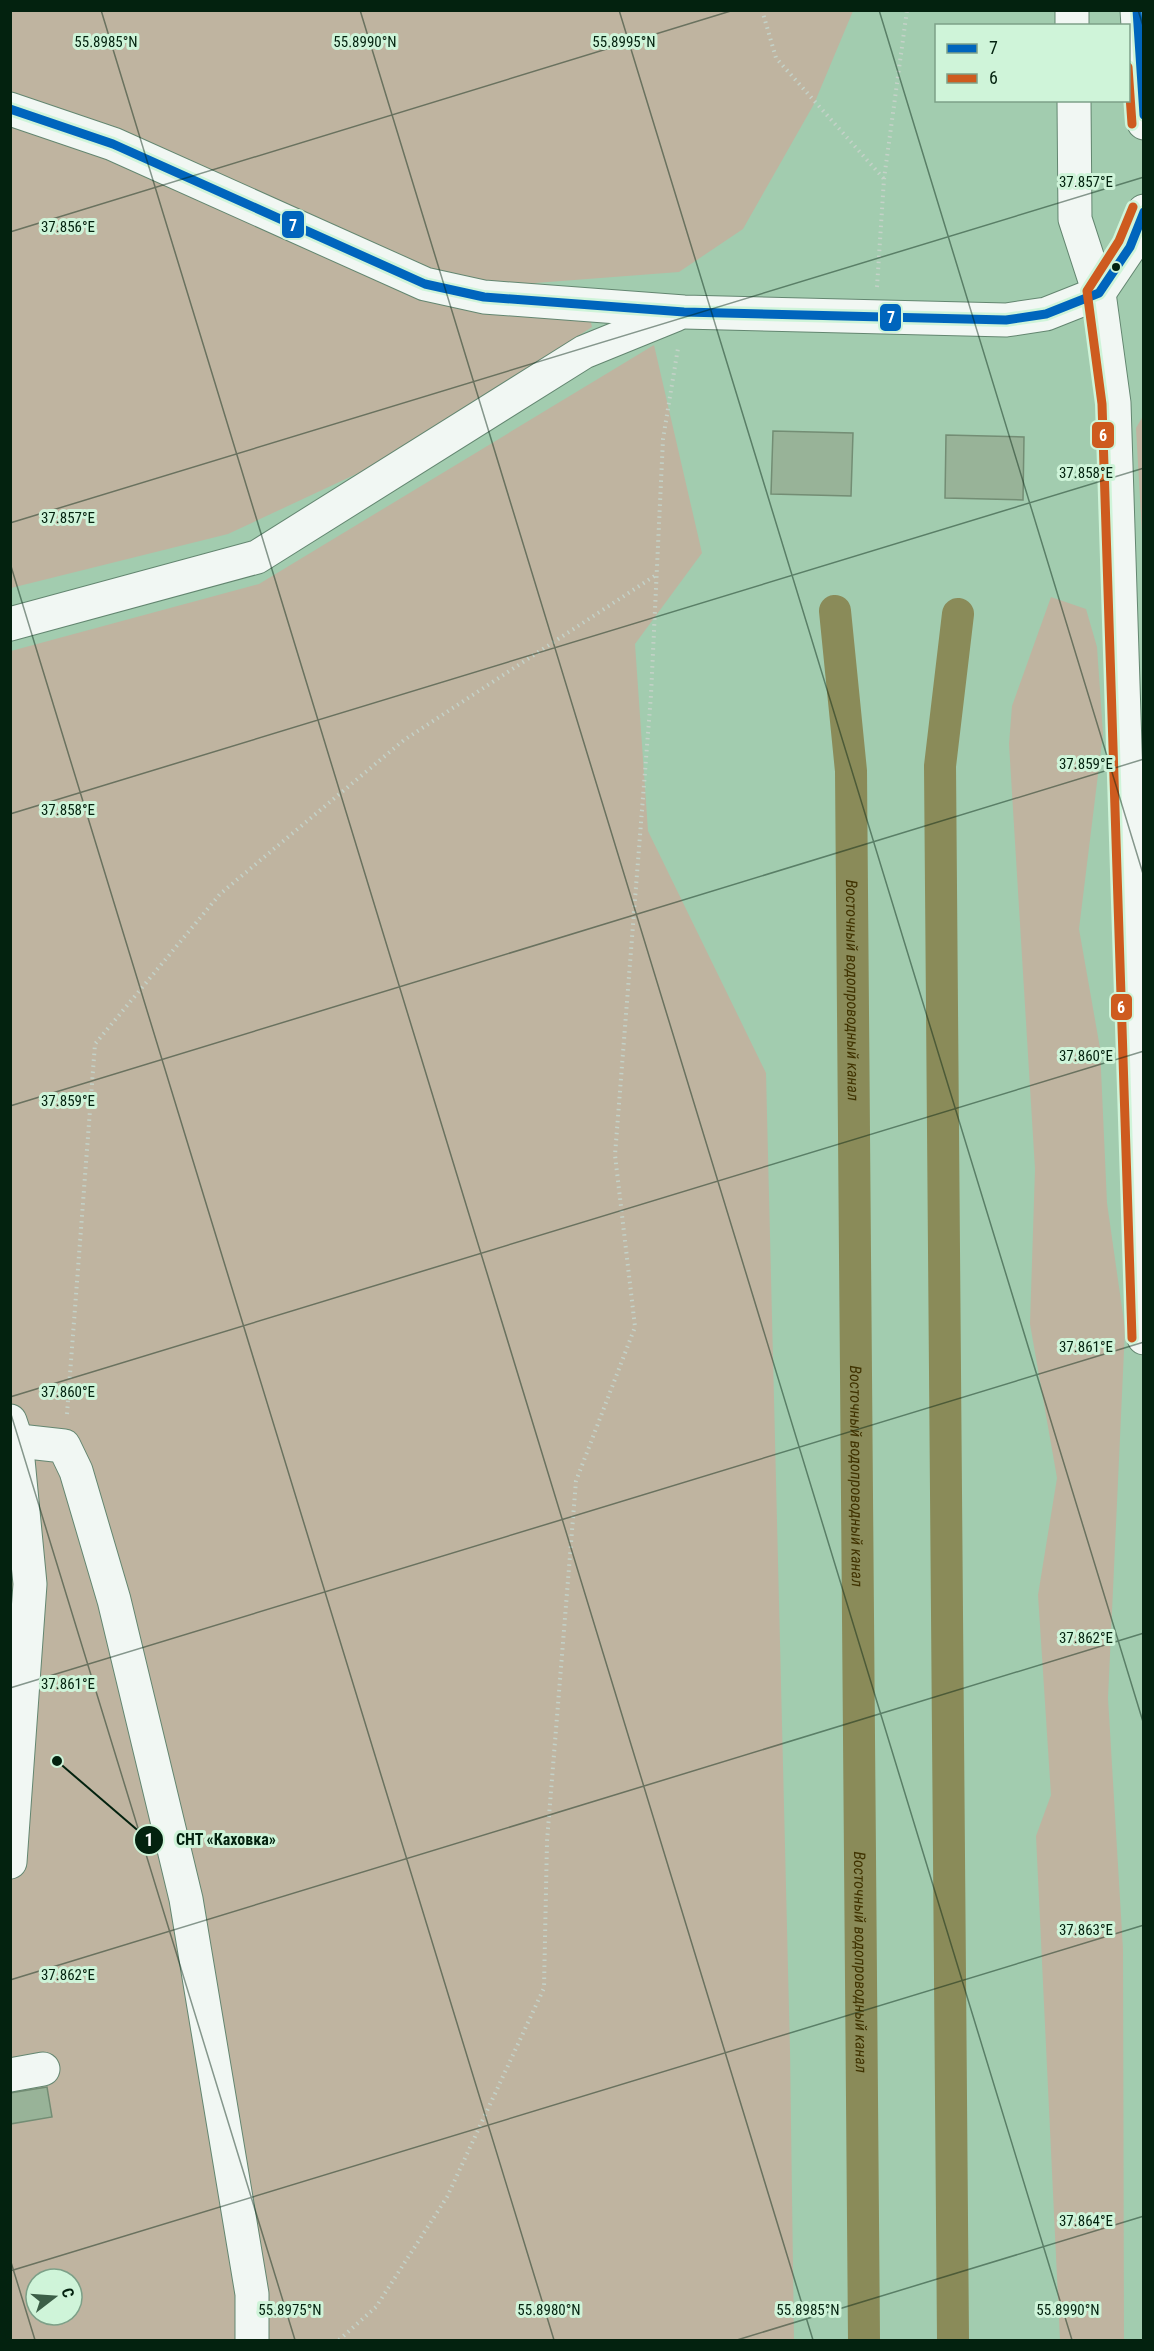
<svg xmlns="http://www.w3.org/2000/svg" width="1154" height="2351" viewBox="0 0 1154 2351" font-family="'Roboto Condensed',sans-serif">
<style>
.green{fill:#bfb4a0;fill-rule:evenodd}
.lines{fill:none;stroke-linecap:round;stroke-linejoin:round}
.canal{stroke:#8a8b59;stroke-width:32}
.building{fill:#98b398;stroke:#738d74;stroke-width:1.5}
.minor-casing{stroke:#638670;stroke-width:35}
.path{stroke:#c4d2c8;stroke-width:4;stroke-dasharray:1.5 4.5;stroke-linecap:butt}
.minor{stroke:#f1f7f3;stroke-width:33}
.bus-1-casing{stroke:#cff4d9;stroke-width:14}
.bus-2-casing{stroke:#cff4d9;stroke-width:14}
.bus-1{stroke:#0065bd;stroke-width:9}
.bus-2{stroke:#ce5b1f;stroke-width:9}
.ticks{fill:none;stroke:#03220f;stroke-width:1.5;stroke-opacity:0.45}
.bus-dot{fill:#03220f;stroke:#cff4d9;stroke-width:2}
.labels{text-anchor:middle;stroke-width:6;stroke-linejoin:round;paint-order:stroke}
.water-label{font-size:16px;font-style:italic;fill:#403300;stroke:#cff4d9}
.ticks-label{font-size:15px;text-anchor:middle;fill:#03220f;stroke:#cff4d9;stroke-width:6;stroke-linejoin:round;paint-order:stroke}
.leader{fill:none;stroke:#03220f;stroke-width:2}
.callout-dot{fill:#03220f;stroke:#cff4d9;stroke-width:2}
.mark-label{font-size:18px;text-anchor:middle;font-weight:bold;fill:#fff}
.callout-label{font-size:16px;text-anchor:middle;font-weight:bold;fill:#03220f;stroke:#cff4d9;stroke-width:6;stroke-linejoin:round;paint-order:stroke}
.line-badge{stroke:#cff4d9;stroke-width:2}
.badge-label{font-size:16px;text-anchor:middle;font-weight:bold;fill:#fff}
</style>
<rect width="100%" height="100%" fill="#a2ccaf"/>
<g class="green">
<polygon points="10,11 853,11 814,104 743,229 679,272 535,283 537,306 588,310 592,327 382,462 228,534 11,588"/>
<path d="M654,345L702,553L635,644L648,831L766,1073L790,2050L794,2340H11V651L259,584ZM36,2279H72V2315H36Z"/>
<polygon points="1143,416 1143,552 1136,428"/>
<polygon points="1051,597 1086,609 1097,647 1103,734 1079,929 1100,1048 1107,1203 1125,1329 1108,1698 1123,1949 1124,2340 1060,2340 1036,1836 1051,1795 1038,1595 1057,1478 1030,1324 1035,1169 1009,744 1012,706"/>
</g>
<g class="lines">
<g class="canal">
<path id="s1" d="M835,611L851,771L864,2340"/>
<polyline points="953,2340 940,766 958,614"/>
</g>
</g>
<g class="building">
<polygon points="773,431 853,433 851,496 771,494"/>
<polygon points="946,435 1024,437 1023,500 945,498"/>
<polygon points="47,2087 52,2117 10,2124 10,2093"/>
</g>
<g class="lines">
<defs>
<g id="minor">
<polyline points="1072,10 1072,26"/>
<polyline points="1137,10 1144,123"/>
<polyline points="1074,100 1075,219 1099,293 1114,403 1144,1338"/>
<polyline points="10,109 113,144 425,284 484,297 684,312 1006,320 1046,314 1099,293 1130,247 1144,211"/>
<polyline points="10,624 257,557 584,352 675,315"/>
<polyline points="10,1421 16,1439 30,1584 10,1862"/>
<polyline points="10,1440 64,1446 76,1471 114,1600 186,1899 252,2294 252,2340"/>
<polyline points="10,2075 43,2069"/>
</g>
</defs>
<use href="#minor" class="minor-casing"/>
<g class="path">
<polyline points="762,10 776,58 884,179"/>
<polyline points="877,287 884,179 907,10"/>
<polyline points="67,1414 95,1044 220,894 404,740 656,575"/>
<polyline points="339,2340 376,2307 447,2197 544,1988 547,1841 576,1481 635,1327 615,1155 651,695 663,439 678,348"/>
</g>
<use href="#minor" class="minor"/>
<defs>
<g id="bus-1">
<polyline points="1137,10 1144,115"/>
<polyline points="10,109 113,144 425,284 484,297 684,312 1006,320 1046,314 1099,293 1130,247 1144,212"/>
</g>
<g id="bus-2">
<polyline points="1128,67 1132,124"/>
<polyline points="1132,1338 1102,404 1087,291 1119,241 1133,207"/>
</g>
</defs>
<use href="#bus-1" class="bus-1-casing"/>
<use href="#bus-2" class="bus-2-casing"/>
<use href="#bus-1" class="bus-1"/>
<use href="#bus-2" class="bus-2"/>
</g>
<path class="ticks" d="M101,10L813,2340M360,10L1072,2340M619,10L1144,1725M879,10L1144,877M1138,10L1144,29M10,232L734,10M10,523L1144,177M10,563L554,2340M10,814L1144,468M10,1106L1144,759M10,1397L1144,1051M10,1411L295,2340M10,1688L1144,1342M10,1980L1144,1633M10,2259L35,2340M10,2271L1144,1925M737,2340L1144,2216"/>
<circle class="bus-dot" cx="1116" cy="267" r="5"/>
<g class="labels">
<g class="water-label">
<text dy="6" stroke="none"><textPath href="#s1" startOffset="380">Восточный водопроводный канал</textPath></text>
<text dy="6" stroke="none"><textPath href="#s1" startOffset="866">Восточный водопроводный канал</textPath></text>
<text dy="6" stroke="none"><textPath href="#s1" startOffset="1352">Восточный водопроводный канал</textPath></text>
</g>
</g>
<g class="ticks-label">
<text x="106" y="47">55.8985°N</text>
<text x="365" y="47">55.8990°N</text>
<text x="624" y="47">55.8995°N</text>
<text x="1086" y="187">37.857°E</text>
<text x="68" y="232">37.856°E</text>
<text x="1086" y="478">37.858°E</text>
<text x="68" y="523">37.857°E</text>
<text x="1086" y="769">37.859°E</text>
<text x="68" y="815">37.858°E</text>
<text x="1086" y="1061">37.860°E</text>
<text x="68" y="1106">37.859°E</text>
<text x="1086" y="1352">37.861°E</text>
<text x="68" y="1397">37.860°E</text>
<text x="1086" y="1643">37.862°E</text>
<text x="68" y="1689">37.861°E</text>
<text x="1086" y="1935">37.863°E</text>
<text x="68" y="1980">37.862°E</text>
<text x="1086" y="2226">37.864°E</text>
<text x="290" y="2315">55.8975°N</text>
<text x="549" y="2315">55.8980°N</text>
<text x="808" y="2315">55.8985°N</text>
<text x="1068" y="2315">55.8990°N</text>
</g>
<path class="leader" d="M57 1761L149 1840"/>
<g class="callout-dot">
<circle cx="57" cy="1761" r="6"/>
<circle cx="149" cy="1840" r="15"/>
</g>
<g class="mark-label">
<text x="149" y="1846">1</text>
</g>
<g class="callout-label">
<text x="226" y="1845">СНТ «Каховка»</text>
</g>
<g class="line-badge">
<rect x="281" y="210" width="24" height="29" rx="6" fill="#0065bd"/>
<rect x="879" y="303" width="23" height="29" rx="6" fill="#0065bd"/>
<rect x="1091" y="421" width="24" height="28" rx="6" fill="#ce5b1f"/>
<rect x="1110" y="993" width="23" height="28" rx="6" fill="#ce5b1f"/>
</g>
<g class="badge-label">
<text x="293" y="231">7</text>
<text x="891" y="323">7</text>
<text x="1103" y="441">6</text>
<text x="1121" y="1013">6</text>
</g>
<rect width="1154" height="2351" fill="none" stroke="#03220f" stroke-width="24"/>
<rect x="935" y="24" width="195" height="78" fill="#cff4d9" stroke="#7da088" stroke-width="1.5"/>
<rect x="947" y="44" width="30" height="9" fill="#0065bd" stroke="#7da088" stroke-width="1.5"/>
<text x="989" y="54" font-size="18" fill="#03220f">7</text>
<rect x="947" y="74" width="30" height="9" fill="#ce5b1f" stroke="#7da088" stroke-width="1.5"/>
<text x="989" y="84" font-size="18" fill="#03220f">6</text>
<g transform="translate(54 2297) rotate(73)"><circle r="28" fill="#cff4d9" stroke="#7da088" stroke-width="1.5"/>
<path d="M0-4.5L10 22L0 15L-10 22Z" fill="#3b5e47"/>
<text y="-9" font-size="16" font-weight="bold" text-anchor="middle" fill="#03220f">С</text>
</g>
</svg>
